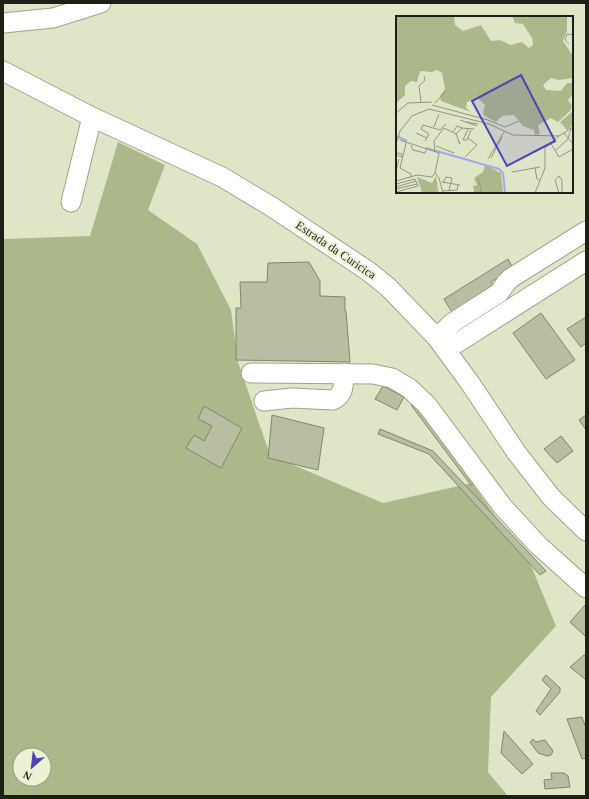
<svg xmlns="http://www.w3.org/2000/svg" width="589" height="799" viewBox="0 0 589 799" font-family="Georgia,serif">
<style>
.green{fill:#adb88a;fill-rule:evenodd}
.building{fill:#b7bea1;stroke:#7f866a}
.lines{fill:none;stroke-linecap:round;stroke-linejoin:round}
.minor-casing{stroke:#9ea588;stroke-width:21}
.minor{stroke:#fff;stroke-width:19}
.labels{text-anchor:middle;stroke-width:4;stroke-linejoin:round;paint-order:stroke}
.street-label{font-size:12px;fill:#1d2015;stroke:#ebf3d4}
.inset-river{fill:none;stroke:#a3a7ec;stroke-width:2}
.inset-road{fill:none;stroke:#919780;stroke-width:1}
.view{fill:#4e43ba;fill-opacity:0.15;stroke:#4e43ba;stroke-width:2}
.inset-edge{fill:none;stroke:#1d2015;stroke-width:2}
</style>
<rect width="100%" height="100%" fill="#dee6c7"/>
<path class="green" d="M118,142L165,165L148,210L197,244L231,310L238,362L270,455L383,503L472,483L532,568L556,626L491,697L488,772L508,796H3V239L90,236ZM20,755H44V779H20Z"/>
<g class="building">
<polygon points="508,259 513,268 491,282 494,285 453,314 444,299"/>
<polygon points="309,262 320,281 320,296 345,297 345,311 346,311 350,362 236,360 236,308 241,308 240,282 267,282 268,263"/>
<polygon points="541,313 575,360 546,379 513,333"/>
<polygon points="586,317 586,343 581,347 567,329"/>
<polygon points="383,386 404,397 397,410 375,399"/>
<polygon points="417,400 477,482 471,485 411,405"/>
<polygon points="204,406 242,428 221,468 186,448 194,435 204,441 212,426 198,419"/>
<polygon points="272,415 324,428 318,470 268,458"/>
<polygon points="586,415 586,430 579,420"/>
<polygon points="380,429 433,451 546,571 540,575 429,454 378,434"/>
<polygon points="561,436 573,451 557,463 544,449"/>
<polygon points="586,604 586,637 570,622"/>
<polygon points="584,655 586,656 586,680 570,667"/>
<polygon points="546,675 560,688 560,692 540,715 536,711 551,689 542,680"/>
<polygon points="582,717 586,728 586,758 582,759 567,719"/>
<polygon points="504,731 533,764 522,774 501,753"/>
<polygon points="533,739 536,742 545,740 553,751 551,755 547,756 538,753 530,742"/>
<polygon points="551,773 564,773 568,776 570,787 545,789 544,780 552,779"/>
</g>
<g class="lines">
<defs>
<g id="minor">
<polyline points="3,23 53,18 101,3"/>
<polyline points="3,71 92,117 222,177 272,207 368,271 388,287 437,338 470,383 516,452 551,497 586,531"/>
<polyline points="71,202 92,117"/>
<polyline points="437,338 452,323 499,293 506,283 511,278 586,231"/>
<polyline points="446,350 586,261"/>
<polyline points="251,373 373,374 392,378 409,388 427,405 503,507 538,545 586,588"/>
<path d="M264,401L292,398L333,400C345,394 343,385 344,373"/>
</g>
</defs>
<use href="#minor" class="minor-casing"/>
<use href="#minor" class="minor"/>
</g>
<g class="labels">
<g class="street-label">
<text transform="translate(336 250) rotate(34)" y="4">Estrada da Curicica</text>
</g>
</g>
<g transform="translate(396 16)">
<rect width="177" height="177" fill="#dee6c7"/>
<path d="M0,0H58L59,9L67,15L85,9L95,25L104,24L115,29L126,26L133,32L137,29L136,22L127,8L119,7L116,0H171V15L167,25L177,40V62L163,64L155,62L147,69L150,74L165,75L171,67H177V78L172,84L176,90L174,95L162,106L155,102L142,109L144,118L139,119L138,114L127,110L118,99L106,100L100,106L91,101L87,98L89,89L81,81L71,86L70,92L75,96L45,85L44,80L49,73L46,57L41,54L36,56L24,55L21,66L15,65L9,70V79L0,87ZM177,95V109L171,114L164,106ZM89,149L105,157L107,177H74L78,176L77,170L81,169L78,162L87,156ZM40,160L42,175L45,177H26L21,161L36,167Z" fill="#adb88a"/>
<path class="inset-river" d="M0,120L11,125M30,132L103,153L107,157L109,177"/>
<path class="inset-road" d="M173,28L169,24L171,18L177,19M25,86L23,70L29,64L28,60M39,87L50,75M36,89L92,104L109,111L123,105M0,97L12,87L36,86M64,104L81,110M70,106L82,108M38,111L43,98M66,112L78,113M57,116L61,110L66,112L60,118M20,117L31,122M168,117L177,128M4,124L43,137L39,157L43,162L47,177M67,124H71L75,114M67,124L72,113M29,125L33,118L25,113L27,109L44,114L50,108M154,126L163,141L177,133M10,127L4,152L15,158V161M0,128L4,115L16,100L33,93L93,108L117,119L163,120L177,111M15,129L17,134L29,137L30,134M40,130L58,137M159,135L172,123L175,112M39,136L38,125L48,112L60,118L64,128L62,125M1,139L6,141V138L1,137M69,141L81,129L72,122M95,142L106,121M92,143L108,116M139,152L141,163L144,165M0,155L3,143M116,156L144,151M82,162L86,177M0,165L21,159L36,161L39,157M46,166L64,169M47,167L50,161L56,162L53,174M0,168L19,163L22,170L0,176M0,171L20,165M0,173L21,168M47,175L61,174L62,169M139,177L149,152V132L163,120M163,177L159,164L163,160L166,164V177"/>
<path class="view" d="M125,59L159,125L111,150L76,85Z"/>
<rect width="177" height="177" class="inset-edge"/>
</g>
<rect width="589" height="799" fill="none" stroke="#1d2015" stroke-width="8"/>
<g transform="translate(32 767) rotate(208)"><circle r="19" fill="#ebf3d4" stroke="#999f88"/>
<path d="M0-3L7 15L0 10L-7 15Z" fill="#4e43ba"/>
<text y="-6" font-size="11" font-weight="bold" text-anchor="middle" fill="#1d2015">N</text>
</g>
</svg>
